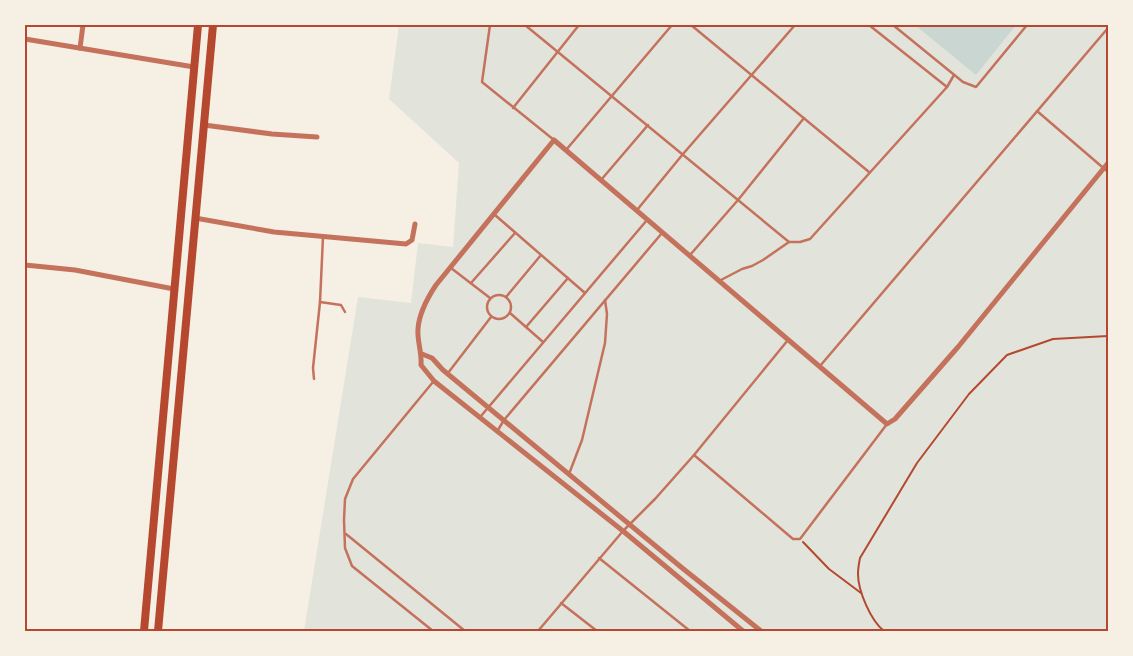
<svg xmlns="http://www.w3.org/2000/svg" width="1133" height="656" viewBox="0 0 1133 656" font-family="Helvetica,sans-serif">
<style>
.green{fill:#e2e4dc}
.water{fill:#c9d6d2}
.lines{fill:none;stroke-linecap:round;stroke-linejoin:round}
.path{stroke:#b5482f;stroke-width:2}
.service{stroke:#c5725c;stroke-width:2.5}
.minor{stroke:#c5725c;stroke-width:5}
.primary{stroke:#b5482f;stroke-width:8}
.neatline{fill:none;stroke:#b5482f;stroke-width:2}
</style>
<rect width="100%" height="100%" fill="#f6efe4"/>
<polygon class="green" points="399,25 1108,25 1108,631 304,631 358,297 411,303 418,243 453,247 459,163 389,99"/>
<polygon class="water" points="915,25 1016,25 976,75"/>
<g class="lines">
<g class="path">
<polyline points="803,542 829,569 861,593"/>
<path d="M884,631C871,621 858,591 858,574C858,569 859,563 860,558L917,463L969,394L1007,355L1053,339L1108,336"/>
</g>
<g class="service">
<polyline points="490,25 482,82 554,140"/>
<polyline points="525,25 789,242"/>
<polyline points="691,25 869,172"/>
<polyline points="869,25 947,87"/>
<polyline points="893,25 963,82 976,87 1027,25"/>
<polyline points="513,108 579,25"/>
<polyline points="1037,111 1108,172"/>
<polyline points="566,150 672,25"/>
<polyline points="601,180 648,125"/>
<polyline points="637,210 683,154 795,25"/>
<polyline points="495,215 585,293"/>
<polyline points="690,255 738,200 804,118"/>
<polyline points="451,268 490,298"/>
<polyline points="719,281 742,269 752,266 763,260 789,242 800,242 810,239 947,87 954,75"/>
<polyline points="471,283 515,233"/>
<circle cx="499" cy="307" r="12"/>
<polyline points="506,297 541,255"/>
<polyline points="320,302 341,305 345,312"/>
<polyline points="510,313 543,342"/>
<polyline points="526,327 568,278"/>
<polyline points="820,366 1108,28"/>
<polyline points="448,373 491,317"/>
<polyline points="314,379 313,368 320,302 323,237"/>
<polyline points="481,416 647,220"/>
<polyline points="498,430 504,420 662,233"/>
<polyline points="694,455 793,539 800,539 887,424"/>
<polyline points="569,474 582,440 605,343 607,314 605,300"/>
<polyline points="346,534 465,631"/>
<polyline points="599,558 690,631"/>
<polyline points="561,603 597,631"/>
<polyline points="433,631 352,566 345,548 344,520 345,499 353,479 433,382"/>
<polyline points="538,631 623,531 655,499 694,455 788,340"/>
</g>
<g class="minor">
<polyline points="25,39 194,67"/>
<polyline points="80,48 83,25"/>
<polyline points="204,125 272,134 317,137"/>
<polyline points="195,218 274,232 406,244 412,240 415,224"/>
<polyline points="25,265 75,270 174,289"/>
<polyline points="422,354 432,358 443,370 681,567 761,631"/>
<path d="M743,631L623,531L434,381L421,365C422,352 417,341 418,329C419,314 428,297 436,285L554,140L887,424L895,419L958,347L1108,163"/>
</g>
<g class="primary">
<polyline points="144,631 198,25"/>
<polyline points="158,631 213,25"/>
</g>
</g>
<rect width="1133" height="656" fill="none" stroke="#f6efe4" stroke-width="52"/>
<rect x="26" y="26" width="1081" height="604" class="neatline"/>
</svg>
